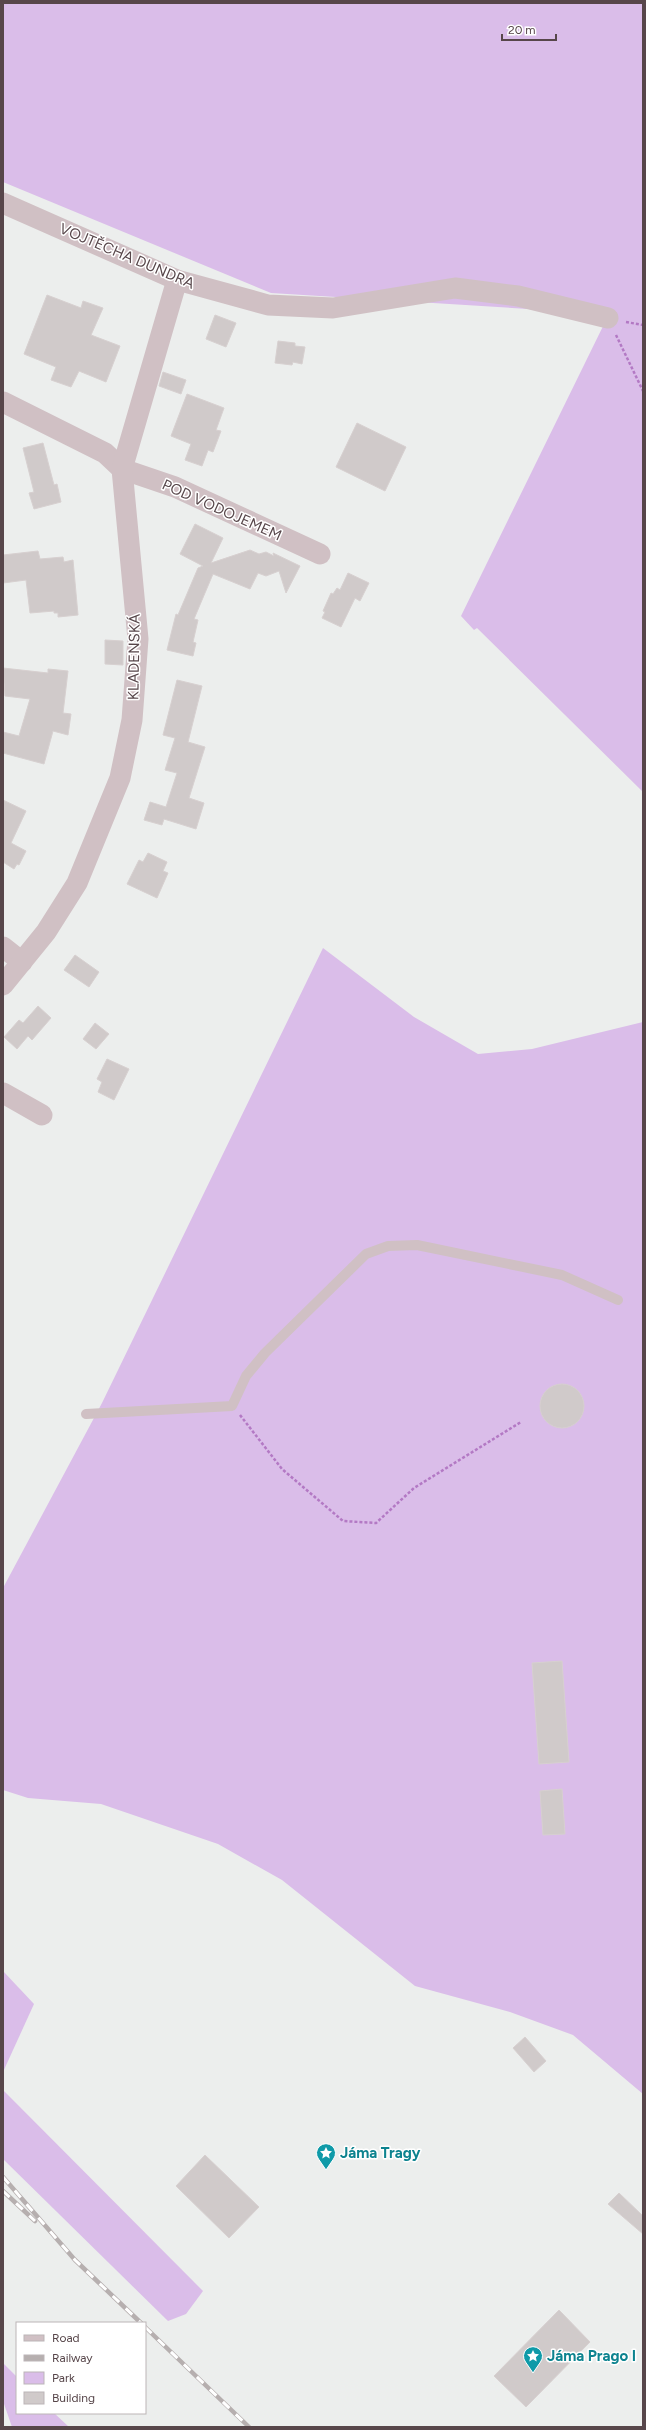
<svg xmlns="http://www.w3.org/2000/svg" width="646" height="2430" viewBox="0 0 646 2430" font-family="Figtree,sans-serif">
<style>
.green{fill:#dabde9}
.building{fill:#d0caca;stroke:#d7d0d0}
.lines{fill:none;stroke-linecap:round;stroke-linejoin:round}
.path{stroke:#b379c4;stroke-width:2.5;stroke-dasharray:3 2;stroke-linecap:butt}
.lane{stroke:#d0c0c4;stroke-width:10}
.street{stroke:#d0c0c4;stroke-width:21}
.rail-casing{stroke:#b6afaf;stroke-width:4.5}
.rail{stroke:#fff;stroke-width:3;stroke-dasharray:9;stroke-linecap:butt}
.labels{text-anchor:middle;stroke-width:3;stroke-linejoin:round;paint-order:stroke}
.street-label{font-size:15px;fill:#57464a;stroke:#fff}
.culture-label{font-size:15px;font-weight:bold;fill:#0d838f;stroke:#fff;text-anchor:start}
</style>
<rect width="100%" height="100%" fill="#eceeed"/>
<g class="green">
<polygon points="3,3 643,3 643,792 477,628 474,630 461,616 609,314 271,293 3,182"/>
<polygon points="323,948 414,1017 478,1054 532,1049 643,1022 643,2094 573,2035 510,2012 415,1986 282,1880 218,1844 101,1804 28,1798 3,1790 3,1588 102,1403"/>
<polygon points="3,1971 34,2004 3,2072"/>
<polygon points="3,2090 203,2291 186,2314 168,2321 3,2159"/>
<polygon points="3,2363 17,2377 17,2413 54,2413 69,2427 12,2427 3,2401"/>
</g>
<g class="building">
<polygon points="47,295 81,308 83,301 103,308 91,335 120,346 106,382 79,371 71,387 51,380 56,367 24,354"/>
<polygon points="215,315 236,323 226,347 206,339"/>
<polygon points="278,341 295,343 295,346 305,347 302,364 293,362 292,365 275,363"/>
<polygon points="163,372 186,380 181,394 159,386"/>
<polygon points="187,394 224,408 216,430 221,431 213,452 208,450 202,466 185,460 191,444 171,436"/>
<polygon points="357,423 406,447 385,491 336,467"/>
<polygon points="43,443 54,485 57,484 61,502 34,509 29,493 34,492 23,448"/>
<polygon points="195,524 223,538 211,563 250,550 259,554 266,552 274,556 273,553 300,566 286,593 279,571 266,576 258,573 250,589 213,574 194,619 198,620 193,642 196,643 193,656 167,650 176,614 178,615 198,568 203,566 180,554"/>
<polygon points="38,551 40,559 63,557 64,562 73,560 78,615 58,617 58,613 54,613 54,611 30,613 26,580 3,583 3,555"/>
<polygon points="348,573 369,583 360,601 355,598 341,627 322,618 325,612 323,611 331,593 333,594 337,588 340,590"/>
<polygon points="105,640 123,641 123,665 105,664"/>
<polygon points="3,668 48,673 48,669 68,671 63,713 71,714 68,735 53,731 44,764 3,753 3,732 19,736 30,699 5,696"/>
<polygon points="177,680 202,686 188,742 205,747 189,798 204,803 196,829 164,819 162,825 144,820 150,802 166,807 177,773 165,770 175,738 163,735"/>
<polygon points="3,800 26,811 11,843 26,851 19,865 17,864 14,869 3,862"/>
<polygon points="148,853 167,862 163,871 168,873 157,898 127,884 139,860 143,862"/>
<polygon points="75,955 99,972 89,987 64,970"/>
<polygon points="38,1006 51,1018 32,1040 28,1036 17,1049 4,1037 19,1020 23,1023"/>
<polygon points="95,1023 109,1034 96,1049 83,1039"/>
<polygon points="107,1059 129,1069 114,1100 98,1092 102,1082 97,1079"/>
<circle cx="562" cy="1406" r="22"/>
<polygon points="562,1661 569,1762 539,1764 532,1663"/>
<polygon points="562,1789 565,1834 543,1835 540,1791"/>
<polygon points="525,2037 546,2061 534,2072 513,2048"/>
<polygon points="205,2155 259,2207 229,2238 176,2186"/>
<polygon points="619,2193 643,2216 643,2234 608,2204"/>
<polygon points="559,2310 590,2342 526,2407 494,2376"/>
</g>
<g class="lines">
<g class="path">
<polyline points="626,322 643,325"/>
<polyline points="616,335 643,391"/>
<polyline points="240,1415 282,1469 343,1521 376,1523 414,1488 521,1422"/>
</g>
<polyline class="lane" points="86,1414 232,1406 246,1376 265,1353 366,1254 388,1246 417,1245 562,1275 618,1300"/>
<g class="street">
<polyline points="3,203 177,280 268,305 333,308 455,288 518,296 608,318"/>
<polyline points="3,402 105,453 122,469 175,487 320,554"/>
<polyline points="3,947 22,962"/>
<polyline points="3,985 46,932 77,883 120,778 132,720 138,639 122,469 177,280"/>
<polyline points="3,1093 42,1115"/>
</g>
<defs>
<g id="rail">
<polyline points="3,2177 75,2260 141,2323"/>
<polyline points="3,2191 35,2221"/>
<polyline points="145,2327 249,2427"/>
</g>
</defs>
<use href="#rail" class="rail-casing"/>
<use href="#rail" class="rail"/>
</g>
<defs>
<symbol id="sight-pin" viewBox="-11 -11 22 30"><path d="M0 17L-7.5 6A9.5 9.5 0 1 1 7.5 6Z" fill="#0f9aa8" stroke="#fff"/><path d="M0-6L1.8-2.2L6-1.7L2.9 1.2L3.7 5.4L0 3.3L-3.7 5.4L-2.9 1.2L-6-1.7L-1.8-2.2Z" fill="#fff"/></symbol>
</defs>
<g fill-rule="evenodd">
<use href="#sight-pin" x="315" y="2142" width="22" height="30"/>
<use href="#sight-pin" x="522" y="2345" width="22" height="30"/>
</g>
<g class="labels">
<g class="street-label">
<text transform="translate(127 256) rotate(23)" y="5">VOJTĚCHA DUNDRA</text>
<text transform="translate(222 510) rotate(24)" y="5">POD VODOJEMEM</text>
<text transform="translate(134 657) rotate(-89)" y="5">KLADENSKÁ</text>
</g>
<g class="culture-label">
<text x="340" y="2158">Jáma Tragy</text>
<text x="547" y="2361">Jáma Prago I</text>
</g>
</g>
<rect width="646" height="2430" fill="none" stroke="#57464a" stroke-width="8"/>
<rect x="16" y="2322" width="130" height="92" fill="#ffffff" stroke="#bcb5b7"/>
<rect x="24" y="2335" width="20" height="6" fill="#d0c0c4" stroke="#bcb5b7"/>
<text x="52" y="2342" font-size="12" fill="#57464a">Road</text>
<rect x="24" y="2355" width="20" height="6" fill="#b6afaf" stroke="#bcb5b7"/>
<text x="52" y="2362" font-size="12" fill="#57464a">Railway</text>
<rect x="24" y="2372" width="20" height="12" fill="#dabde9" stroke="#bcb5b7"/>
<text x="52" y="2382" font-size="12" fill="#57464a">Park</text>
<rect x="24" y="2392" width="20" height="12" fill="#d0caca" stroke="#bcb5b7"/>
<text x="52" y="2402" font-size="12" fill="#57464a">Building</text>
<path d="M502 34v6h54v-6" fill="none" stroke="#57464a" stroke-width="2"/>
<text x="508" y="34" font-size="12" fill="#57464a" stroke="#ffffff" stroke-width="3" paint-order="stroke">20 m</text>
</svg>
